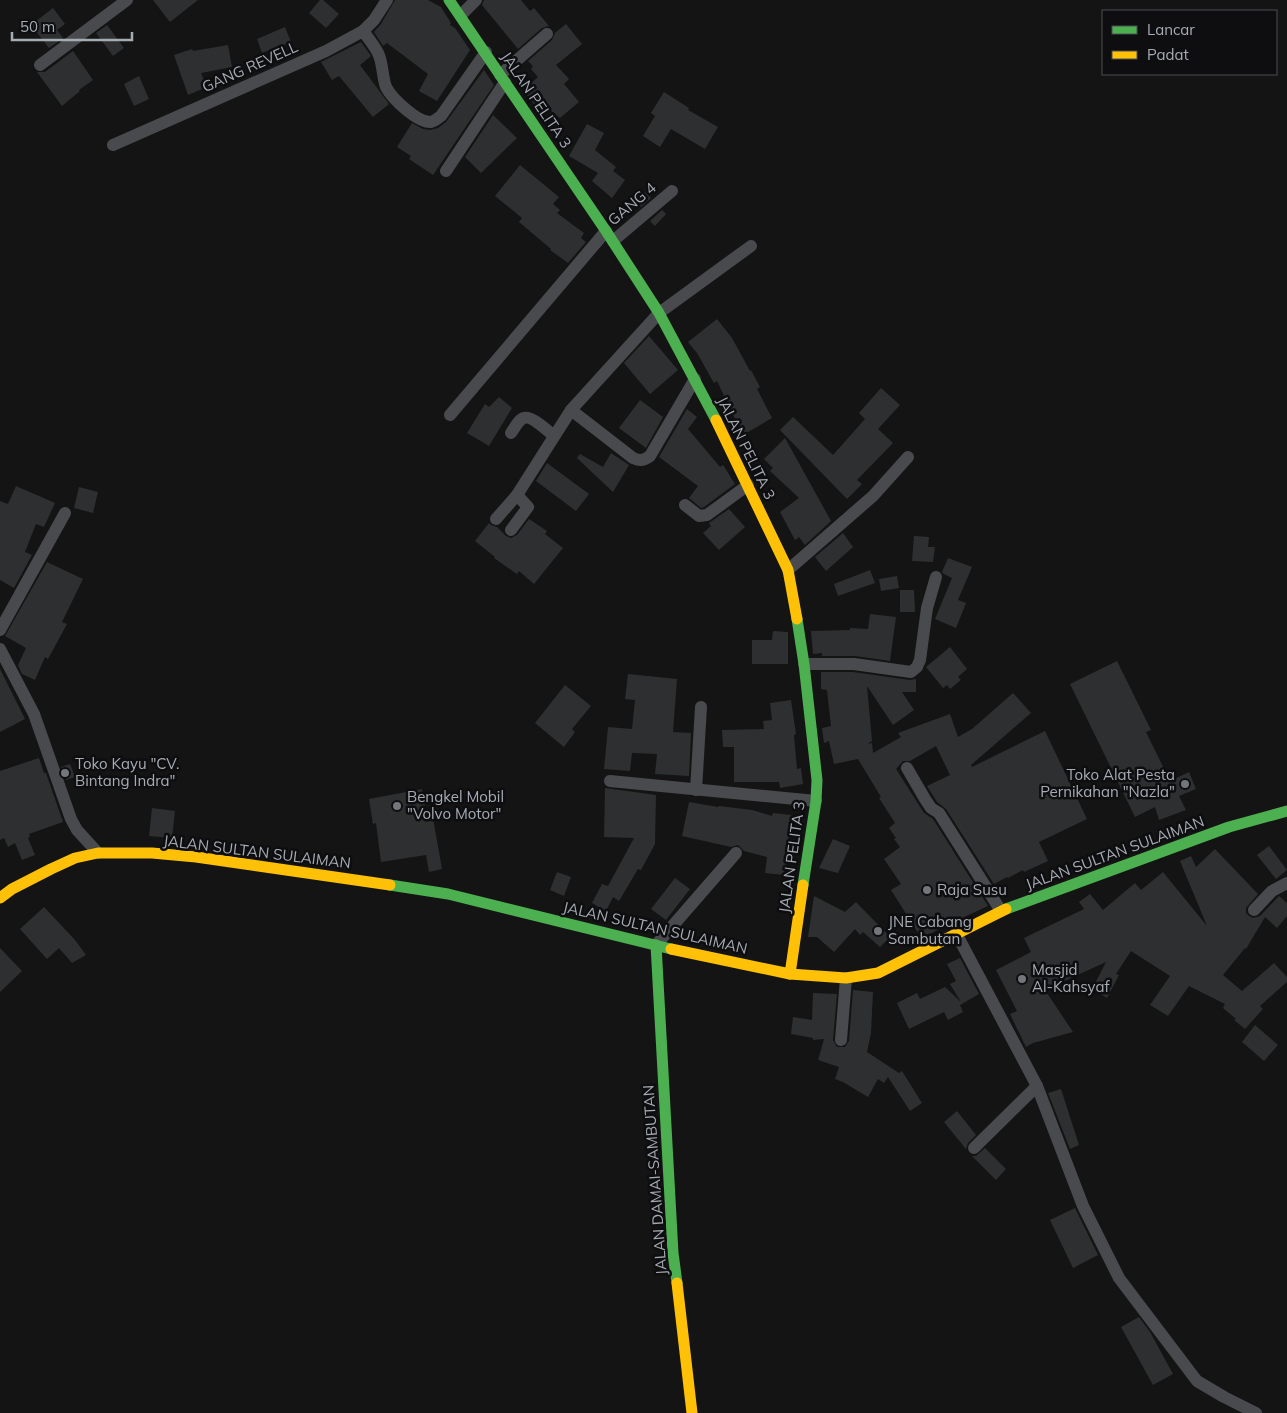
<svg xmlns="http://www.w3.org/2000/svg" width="1287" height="1413" viewBox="0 0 1287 1413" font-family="Mulish,sans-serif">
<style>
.building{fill:#2e2f30}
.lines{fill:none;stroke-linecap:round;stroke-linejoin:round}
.street{stroke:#484a4d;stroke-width:12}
.fast{stroke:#4caf50;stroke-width:11}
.slow{stroke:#ffc107;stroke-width:11}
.poi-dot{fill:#73777c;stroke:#0e0e10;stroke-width:2}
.labels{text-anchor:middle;stroke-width:5;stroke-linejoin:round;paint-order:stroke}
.street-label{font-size:15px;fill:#a6acb4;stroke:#0e0e10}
.poi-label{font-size:15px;fill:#a6acb4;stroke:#0e0e10;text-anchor:start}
</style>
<rect width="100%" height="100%" fill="#141414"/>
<g class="building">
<polygon points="153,0 198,0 170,22"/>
<polygon points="320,0 323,0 339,14 326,28 309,13"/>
<polygon points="395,0 428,0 441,7 451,23 450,25 455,28 470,50 437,101 419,91 428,74 387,43 383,46 374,32 381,24"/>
<polygon points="484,0 521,0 530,11 534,8 549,26 542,28 518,49 482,5"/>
<polygon points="53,8 65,24 57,30 63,38 49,48 31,25"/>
<polygon points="566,24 582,44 556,65 569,79 564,84 579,102 560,118 548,108 543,112 539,106 537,108 523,90 538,77 531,69 533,66 528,61 552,40 555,33"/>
<polygon points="107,25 124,48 113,56 96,33"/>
<polygon points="285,27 291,42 262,53 257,39"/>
<polygon points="361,42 371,56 360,65 389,104 373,117 339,76 332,80 321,62"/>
<polygon points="228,45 232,67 201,73 207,87 188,95 174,55 192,49 193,51"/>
<polygon points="73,51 93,80 79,90 80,91 62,106 37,72 45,72"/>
<polygon points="484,70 494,85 433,175 409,159 411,156 397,147 412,123 423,129 430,130 438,128 446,122"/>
<polygon points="139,76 149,99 134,106 124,84"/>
<polygon points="664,92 689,108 688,110 718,127 705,149 671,129 660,147 643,136 655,116 651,113"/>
<polygon points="493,115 517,138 481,173 465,157"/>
<polygon points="587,124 604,133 595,150 616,167 613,171 625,180 612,198 592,181 598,173 569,156"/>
<polygon points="520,165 559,197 553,204 560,210 557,213 584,233 581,238 586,242 568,263 550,250 551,249 519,222 522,218 495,196"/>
<polygon points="645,192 651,198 641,207 636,202"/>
<polygon points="662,210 666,214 655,226 650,221"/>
<polygon points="717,319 732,338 750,371 751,370 760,387 757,389 772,418 743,435 717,381 714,383 697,353 688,342"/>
<polygon points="649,336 678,370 650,394 624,363"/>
<polygon points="881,388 900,405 878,429 893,443 857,480 862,484 847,499 780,430 793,417 833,455 865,419 859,413"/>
<polygon points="499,397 512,408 489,446 467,433 485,404 489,407"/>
<polygon points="640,400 663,417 646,448 619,428"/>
<polygon points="687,409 697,417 688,429 720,467 723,465 735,484 704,507 701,508 689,498 698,486 659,457"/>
<polygon points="785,438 831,521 805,545 799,537 795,540 780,512 799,498 770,471 773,468 764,459"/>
<polygon points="611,453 629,465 613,492 577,458 580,454 603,467"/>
<polygon points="547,463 589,494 576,511 536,481"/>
<polygon points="16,486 55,503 44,527 36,524 25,552 32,555 14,588 0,580 0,501 8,504"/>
<polygon points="79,487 98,492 93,513 74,508"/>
<polygon points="729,509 745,527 719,550 703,533 711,526 709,523"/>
<polygon points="529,519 547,531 545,534 563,548 534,584 519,571 517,574 494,558 495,557 475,541 489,523 491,525 497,527 506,536 511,538 517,535"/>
<polygon points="843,533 853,547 826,571 815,557"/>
<polygon points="914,536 929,537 928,547 935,547 933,562 912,561"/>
<polygon points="948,558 972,567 958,600 966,603 956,628 935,619 952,578 944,574 942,572"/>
<polygon points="47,562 83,579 62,622 67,624 48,659 45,657 35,680 22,674 18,665 26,648 5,636"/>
<polygon points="870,570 875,583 838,596 834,584"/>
<polygon points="897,576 899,588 881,591 879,579"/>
<polygon points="900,590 914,590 915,612 900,612"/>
<polygon points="870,614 896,617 890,661 855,656 822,656 822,653 813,654 811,631 850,630 850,628 868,629"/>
<polygon points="773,631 788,632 788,664 752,664 752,640 772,640"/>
<polygon points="950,647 967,669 958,677 961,680 950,689 947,685 943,688 926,667"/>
<polygon points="1117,661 1151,730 1146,732 1170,781 1189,772 1196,789 1179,796 1186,810 1159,820 1155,807 1135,817 1070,684"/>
<polygon points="0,669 25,719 0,732"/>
<polygon points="821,672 853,672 910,680 916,679 916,692 902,692 914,710 893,725 867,686 872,741 868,744 872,743 873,753 901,737 898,733 950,714 958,737 972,729 1013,693 1031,713 971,765 972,767 1045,731 1087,819 1039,842 1048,861 1024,872 1023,870 1008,878 1007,877 994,884 946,809 937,802 927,786 950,775 936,746 910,761 903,761 896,769 924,813 933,819 988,906 962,918 960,916 922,939 891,890 901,884 884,859 900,847 894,839 896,838 889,828 895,823 879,798 881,797 858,759 834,764 829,741 824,743 822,728 831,726 827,690 821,689"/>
<polygon points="628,674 677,679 673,732 691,733 689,776 655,774 657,754 632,753 630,771 604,769 608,727 632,729 635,700 625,699"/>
<polygon points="565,685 591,706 572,729 575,732 564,747 535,723"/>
<polygon points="791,700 796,734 794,735 797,769 801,768 803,784 780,788 779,782 734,782 734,747 723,747 722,730 764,729 763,721 772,720 770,703"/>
<polygon points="39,758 44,773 46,773 63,822 29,834 30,837 28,838 35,855 22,860 15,843 8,847 4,838 0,840 0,771"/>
<polygon points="70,764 75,777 66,780 61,767"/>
<polygon points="605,788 656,795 655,844 641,870 638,869 619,901 613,897 606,911 592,903 602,884 608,886 634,838 604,837"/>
<polygon points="422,789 427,819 433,818 442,869 429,872 426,855 381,862 376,823 373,824 369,799"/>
<polygon points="689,802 718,807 719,806 752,810 772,816 773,813 791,815 784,875 765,873 767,857 744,851 738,845 731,847 682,836"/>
<polygon points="152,808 175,811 172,838 149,836"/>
<polygon points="833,839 850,846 838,873 819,868"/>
<polygon points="1269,846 1287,870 1276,879 1257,855"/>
<polygon points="1215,849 1258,894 1246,908 1246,913 1249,916 1253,918 1260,916 1279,896 1287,903 1287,916 1277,928 1265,917 1246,949 1245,948 1223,975 1242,991 1274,963 1287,977 1287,982 1260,1006 1263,1009 1245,1029 1234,1020 1236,1019 1223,1008 1225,1004 1189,986 1168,1016 1150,1005 1170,976 1131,951 1116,974 1119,975 1107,998 1092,989 1106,962 1045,990 1073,1032 1033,1043 1026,1047 1010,1014 1017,1011 996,970 1031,952 1024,938 1084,909 1079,902 1090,894 1103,910 1135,883 1141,890 1163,872 1207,926 1180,861 1191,856 1196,867"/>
<polygon points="557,872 571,877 564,896 550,890"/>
<polygon points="675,878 690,889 666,920 651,909"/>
<polygon points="814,896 845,912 856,902 890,937 880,947 863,932 860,935 855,929 834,952 817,937 808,937"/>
<polygon points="44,907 75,940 86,955 72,963 59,948 47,959 20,929"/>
<polygon points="0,948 22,971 0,992"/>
<polygon points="960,958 979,994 960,1005 963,1012 948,1020 944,1012 909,1029 897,1003 917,993 920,999 945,987 961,1002 950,984 956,981 947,964"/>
<polygon points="853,990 873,992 871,1033 867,1052 899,1073 902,1071 922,1103 910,1111 888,1077 884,1083 878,1079 868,1097 843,1082 835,1079 839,1067 818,1060 824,1039 813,1040 813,1038 791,1034 793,1017 812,1020 813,993 837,994 833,1040 837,1047 845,1047 849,1041"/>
<polygon points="1255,1025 1278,1045 1264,1061 1242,1042"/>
<polygon points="1061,1089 1079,1145 1070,1149 1048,1093"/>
<polygon points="957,1111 976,1135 968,1143 966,1149 944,1122"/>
<polygon points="985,1148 1006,1169 996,1180 972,1156 976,1156"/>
<polygon points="1075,1208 1098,1255 1073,1268 1050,1220"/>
<polygon points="1139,1317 1150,1332 1173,1374 1153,1385 1121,1327"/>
</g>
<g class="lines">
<g class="street">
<polyline points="461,15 476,0"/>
<path d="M363,31C368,38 374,45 378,53C383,63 382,76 386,87C392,99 418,123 431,122C435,121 438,118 441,116L486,52"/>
<polyline points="40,65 127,0"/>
<polyline points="500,75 547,34"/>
<polyline points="113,145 326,51 363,31 374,20 387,0"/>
<polyline points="446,171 505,82"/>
<polyline points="613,241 672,191"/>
<path d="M571,410L633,458C640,461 643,461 650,456L695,379"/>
<polyline points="450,415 606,231"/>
<path d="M511,433C514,429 519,419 524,418C531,415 548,431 554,436"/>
<polyline points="685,505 699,516 707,515 748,485"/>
<polyline points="496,519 517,495 571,410 659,313 751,246"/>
<polyline points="511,530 528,507 517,495"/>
<polyline points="788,570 873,496 908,457"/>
<polyline points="0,630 65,513"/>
<polyline points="0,649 34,714 71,819 77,830 98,853"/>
<polyline points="804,664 854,664 911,672 917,667 920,660 927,608 936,577"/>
<polyline points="907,768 925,799 931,808 939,813 1001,911"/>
<polyline points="610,781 816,801"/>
<polyline points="696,790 701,707"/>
<polyline points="1254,910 1272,891 1287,883"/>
<polyline points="956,933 1037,1086 1083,1206 1119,1278 1197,1381 1224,1397 1256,1413"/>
<polyline points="656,945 736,853"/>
<polyline points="841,1040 846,978"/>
<polyline points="974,1148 1037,1086"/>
</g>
<g class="fast">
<polyline points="449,0 606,231 659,313 716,420"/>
<polyline points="797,619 804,664 817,780 816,801 803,885"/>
<polyline points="390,885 448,894 671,949"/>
<polyline points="1006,909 1229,827 1287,811"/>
<polyline points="656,945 673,1253 677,1283"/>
</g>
<g class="slow">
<polyline points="716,420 788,570 797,619"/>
<polyline points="0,898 12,889 51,869 75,858 98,853 152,853 196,857 390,885"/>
<polyline points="671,949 790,974 846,978 878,973 1006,909"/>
<polyline points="790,974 803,885"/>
<polyline points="677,1283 692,1413"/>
</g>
</g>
<g class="poi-dot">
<circle cx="65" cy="773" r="5"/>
<circle cx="1185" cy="784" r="5"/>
<circle cx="397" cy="806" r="5"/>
<circle cx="927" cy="890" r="5"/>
<circle cx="878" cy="931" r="5"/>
<circle cx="1022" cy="979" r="5"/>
</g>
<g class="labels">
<g class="street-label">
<text transform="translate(250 67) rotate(-24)" y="5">GANG REVELL</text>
<text transform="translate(536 100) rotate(56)" y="5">JALAN PELITA 3</text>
<text transform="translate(632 204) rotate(-40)" y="5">GANG 4</text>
<text transform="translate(746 448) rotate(64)" y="5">JALAN PELITA 3</text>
<text transform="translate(257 852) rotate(7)" y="5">JALAN SULTAN SULAIMAN</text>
<text transform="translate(1115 853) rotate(-20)" y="5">JALAN SULTAN SULAIMAN</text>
<text transform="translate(792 857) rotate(-82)" y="5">JALAN PELITA 3</text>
<text transform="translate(655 928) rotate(13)" y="5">JALAN SULTAN SULAIMAN</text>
<text transform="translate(655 1180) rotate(-94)" y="5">JALAN DAMAI-SAMBUTAN</text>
</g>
<g class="poi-label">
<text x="75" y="769">Toko Kayu "CV.<tspan x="75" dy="17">Bintang Indra"</tspan></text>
<text x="1175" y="780" text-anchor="end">Toko Alat Pesta<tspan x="1175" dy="17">Pernikahan "Nazla"</tspan></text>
<text x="407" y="802">Bengkel Mobil<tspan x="407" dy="17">"Volvo Motor"</tspan></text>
<text x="937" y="895">Raja Susu</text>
<text x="888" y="927">JNE Cabang<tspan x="888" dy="17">Sambutan</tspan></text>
<text x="1032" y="975">Masjid<tspan x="1032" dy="17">Al-Kahsyaf</tspan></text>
</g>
</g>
<rect x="1102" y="10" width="175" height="65" fill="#0e0e10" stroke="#4b4d52"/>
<rect x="1112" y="26" width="25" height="8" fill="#4caf50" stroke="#4b4d52"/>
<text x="1147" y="35" font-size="15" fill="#a6acb4">Lancar</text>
<rect x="1112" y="51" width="25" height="8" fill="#ffc107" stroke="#4b4d52"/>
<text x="1147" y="60" font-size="15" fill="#a6acb4">Padat</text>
<path d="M12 32v8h120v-8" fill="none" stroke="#a6acb4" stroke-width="2.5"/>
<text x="20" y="32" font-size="15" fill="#a6acb4" stroke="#0e0e10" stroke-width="4" paint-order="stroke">50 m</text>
</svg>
